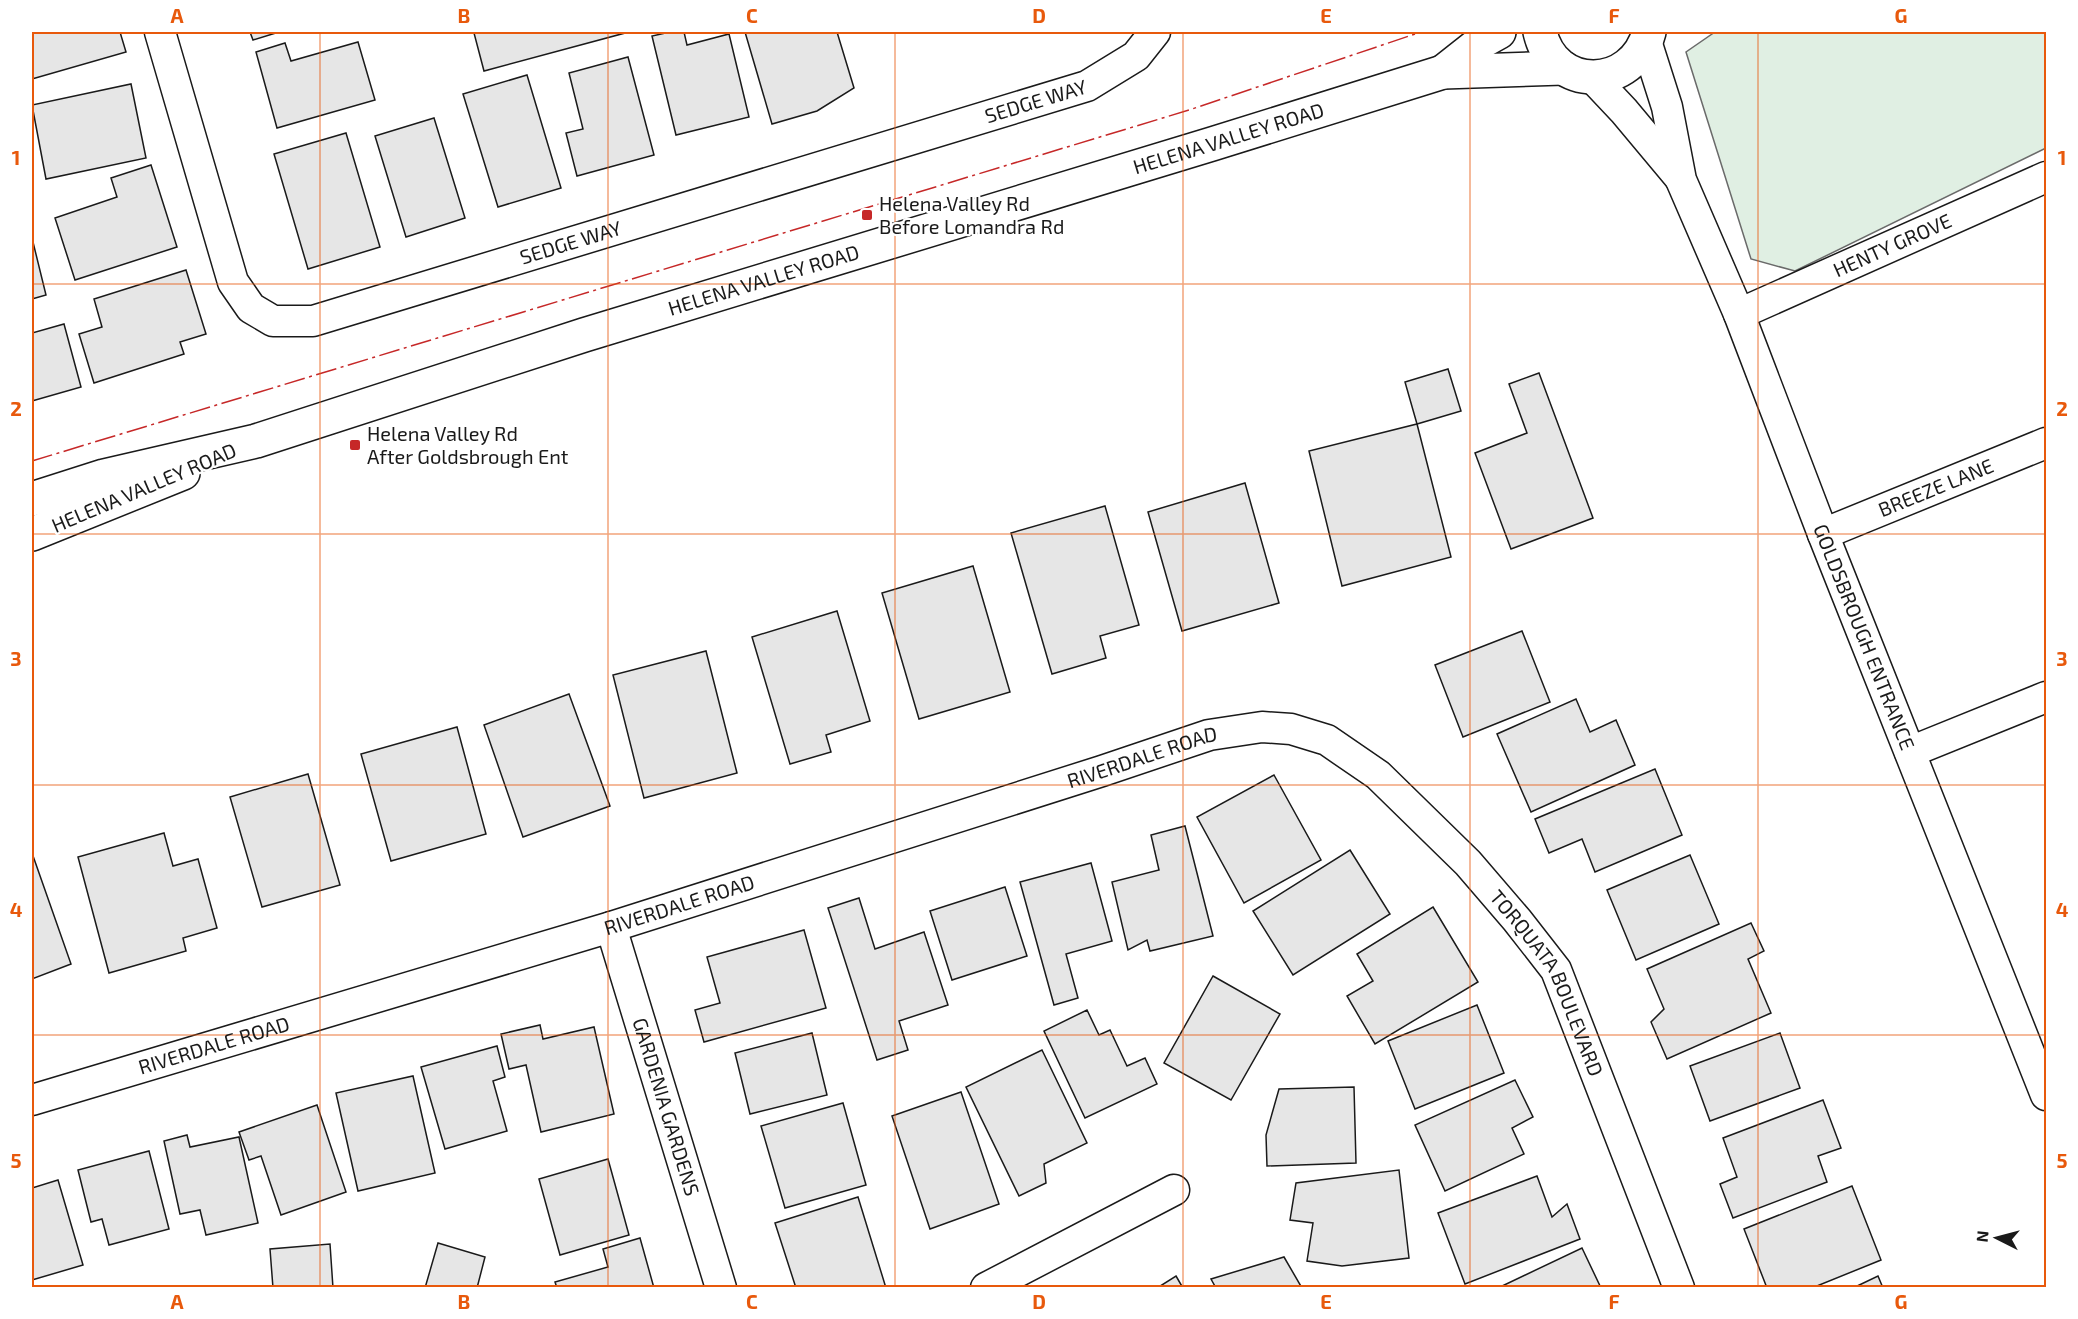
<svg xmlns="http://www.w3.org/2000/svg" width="2078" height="1319" viewBox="0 0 2078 1319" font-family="'Exo 2',sans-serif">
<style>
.green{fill:#e0efe3;stroke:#6a6a6a;stroke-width:1.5}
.building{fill:#e6e6e6;stroke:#1a1a1a;stroke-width:1.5}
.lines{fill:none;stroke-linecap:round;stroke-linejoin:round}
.street-casing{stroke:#1a1a1a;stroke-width:33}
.secondary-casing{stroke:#1a1a1a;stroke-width:36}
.street{stroke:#fff;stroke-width:30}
.secondary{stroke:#fff;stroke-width:33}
.power{stroke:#c62828;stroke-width:1.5;stroke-dasharray:21 4.5 3 4.5;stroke-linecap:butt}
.grid{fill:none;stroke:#e8590c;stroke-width:1.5;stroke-opacity:0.55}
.poi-dot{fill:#c62828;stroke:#fff;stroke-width:2}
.labels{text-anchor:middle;stroke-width:4.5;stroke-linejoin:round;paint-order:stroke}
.street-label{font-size:20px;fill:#1a1a1a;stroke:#fff}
.poi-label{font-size:20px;fill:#1a1a1a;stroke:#fff;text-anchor:start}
.neatline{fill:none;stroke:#e8590c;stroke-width:2}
.grid-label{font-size:20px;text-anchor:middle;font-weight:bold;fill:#e8590c}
</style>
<rect width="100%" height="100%" fill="#fff"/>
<polygon class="green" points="1715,32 2046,32 2046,148 1795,271 1751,259 1686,52"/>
<g class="building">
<polygon points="32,32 120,32 126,52 32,79"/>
<polygon points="250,32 279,32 253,40"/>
<polygon points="477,32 624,32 625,33 484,71 474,33"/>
<polygon points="670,32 684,32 687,45 729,34 749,117 676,135 652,36"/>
<polygon points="745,32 837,32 854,88 817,111 772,124"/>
<polygon points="358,42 375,100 277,128 256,52 285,43 291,61"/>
<polygon points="628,57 654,155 577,176 566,133 583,129 569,73"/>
<polygon points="527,75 561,188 498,207 463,94"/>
<polygon points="131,84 146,158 46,179 32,105"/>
<polygon points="434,118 465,218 406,237 375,136"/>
<polygon points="346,133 380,247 308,269 274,154"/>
<polygon points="151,165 177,247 75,280 55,218 117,197 111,178"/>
<polygon points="32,238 46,295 32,299"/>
<polygon points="186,270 206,334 180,342 184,354 94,383 79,334 102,327 94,299"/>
<polygon points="64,324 81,387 32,401 32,333"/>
<polygon points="1448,369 1461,411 1417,424 1405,382"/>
<polygon points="1539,373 1593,518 1511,549 1475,453 1527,433 1509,384"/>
<polygon points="1417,424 1451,557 1342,586 1309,451"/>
<polygon points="1245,483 1279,603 1182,631 1148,512"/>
<polygon points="1105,506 1139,625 1100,636 1106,658 1052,674 1011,533"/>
<polygon points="973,566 1010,692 919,719 882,593"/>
<polygon points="837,611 870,721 826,735 831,752 790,764 752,637"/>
<polygon points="1522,631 1550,702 1463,737 1435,665"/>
<polygon points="706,651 737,773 644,798 613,675"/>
<polygon points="569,694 610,806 523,837 484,725"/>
<polygon points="1576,699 1590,732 1616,720 1635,765 1531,812 1497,734"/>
<polygon points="457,727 486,834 391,861 361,754"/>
<polygon points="1655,769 1682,835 1595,872 1582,839 1549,853 1535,819"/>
<polygon points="308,774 340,885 262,907 230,797"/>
<polygon points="1274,775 1321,860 1244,903 1197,817"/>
<polygon points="1185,826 1213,936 1150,951 1147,940 1128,950 1112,882 1159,870 1151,835"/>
<polygon points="164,833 173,866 198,859 217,928 183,938 186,951 109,973 78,857"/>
<polygon points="1350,850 1390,914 1293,975 1253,911"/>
<polygon points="32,853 71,964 32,979"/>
<polygon points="1690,855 1719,924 1636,960 1607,890"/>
<polygon points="1091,863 1112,941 1066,954 1078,998 1054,1005 1020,882"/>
<polygon points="1005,887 1027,956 952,980 930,911"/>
<polygon points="859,898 875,949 924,932 948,1005 899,1021 908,1050 877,1060 828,908"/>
<polygon points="1433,907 1478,982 1375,1044 1347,996 1373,981 1357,954"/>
<polygon points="1751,923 1764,951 1748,959 1771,1013 1667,1059 1651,1022 1664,1009 1647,969"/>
<polygon points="804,930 826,1008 704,1042 695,1010 720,1003 707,957"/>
<polygon points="1213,976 1280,1014 1231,1100 1164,1063"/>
<polygon points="1477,1005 1504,1073 1415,1109 1388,1041"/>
<polygon points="1087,1010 1099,1035 1110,1030 1127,1066 1145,1058 1157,1084 1085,1118 1044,1031"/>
<polygon points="540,1025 543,1039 594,1027 614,1114 541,1132 526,1065 509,1069 501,1034"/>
<polygon points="812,1033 827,1095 750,1114 735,1053"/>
<polygon points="1780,1033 1800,1088 1710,1121 1690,1066"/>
<polygon points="497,1046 505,1077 493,1081 507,1131 445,1149 421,1067"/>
<polygon points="1042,1050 1087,1143 1044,1164 1046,1183 1019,1196 966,1087"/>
<polygon points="413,1076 435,1173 358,1191 336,1093"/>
<polygon points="1515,1080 1533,1117 1512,1128 1524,1154 1445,1191 1415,1125"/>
<polygon points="1354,1087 1356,1163 1267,1166 1266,1135 1279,1089"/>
<polygon points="961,1092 999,1204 930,1229 892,1116"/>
<polygon points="1823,1100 1841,1148 1818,1156 1827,1182 1733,1218 1720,1184 1737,1177 1723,1138"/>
<polygon points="843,1103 866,1185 785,1208 761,1126"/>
<polygon points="317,1105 346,1192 281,1215 261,1156 249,1160 239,1132"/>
<polygon points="187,1135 190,1147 239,1137 258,1223 206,1235 200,1210 180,1214 164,1141"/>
<polygon points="149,1151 169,1229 109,1245 102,1219 91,1222 78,1170"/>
<polygon points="608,1159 629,1235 560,1255 539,1179"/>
<polygon points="1399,1170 1409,1258 1342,1266 1307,1261 1313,1223 1290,1220 1296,1183"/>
<polygon points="1537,1176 1552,1217 1567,1204 1580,1239 1465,1284 1438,1213"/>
<polygon points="58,1180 83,1265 32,1280 32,1188"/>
<polygon points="1852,1186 1881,1260 1812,1288 1767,1288 1744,1229"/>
<polygon points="858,1197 886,1288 796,1288 775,1223"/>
<polygon points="640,1238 654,1288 557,1288 555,1282 608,1267 603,1249"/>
<polygon points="438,1243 485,1257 477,1288 425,1288"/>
<polygon points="330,1244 333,1288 273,1288 270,1249"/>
<polygon points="1582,1248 1601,1288 1500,1288 1500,1287"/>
<polygon points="1284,1257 1302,1288 1216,1288 1211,1279"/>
<polygon points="1176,1276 1183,1288 1157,1288"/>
<polygon points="1878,1276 1883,1288 1853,1288"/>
</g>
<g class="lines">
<defs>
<g id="street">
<path id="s1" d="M160,32L233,282L251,308L273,321H313L1087,86L1136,56L1155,32"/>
<path id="s2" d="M1646,41L1667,107L1681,180L1739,314L1823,534L2046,1095"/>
<polyline points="1592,77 1624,111 1680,178"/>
<path id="s3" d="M1739,314L2046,177"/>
<path id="s4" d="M1823,534L2046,443"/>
<polyline points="1910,752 2046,697"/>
<path id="s5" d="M611,927L721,1288"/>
<path id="s6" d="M32,1100L611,927L1102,771L1209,735L1262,727L1291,729L1327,740L1378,775L1468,863L1517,920L1556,970L1679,1288"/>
<polyline points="986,1288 1174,1190"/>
</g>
<g id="secondary">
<path d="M1540,32C1554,93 1633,91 1649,32"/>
<polyline points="1443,72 1481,42 1499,32"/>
<path id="s7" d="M32,499L104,476L256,441L584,335L1212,144L1443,72L1563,68"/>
<polyline points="32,534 183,473"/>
</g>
</defs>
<use href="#street" class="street-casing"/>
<use href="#secondary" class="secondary-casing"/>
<use href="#street" class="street"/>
<use href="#secondary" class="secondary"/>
<polyline class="power" points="32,461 1189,110 1421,32"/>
</g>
<path class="grid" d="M320,32V1288M608,32V1288M895,32V1288M1183,32V1288M1470,32V1288M1758,32V1288M32,284H2046M32,534H2046M32,785H2046M32,1035H2046"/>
<g class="poi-dot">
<rect x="861" y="209" width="12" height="12" rx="3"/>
<rect x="349" y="439" width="12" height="12" rx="3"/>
</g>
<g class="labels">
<g class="street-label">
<text dy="7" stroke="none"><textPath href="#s1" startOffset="1113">SEDGE WAY</textPath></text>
<text dy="7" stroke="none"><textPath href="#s7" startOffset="1250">HELENA VALLEY ROAD</textPath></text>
<text dy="7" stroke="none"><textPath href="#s1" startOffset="627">SEDGE WAY</textPath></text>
<text dy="7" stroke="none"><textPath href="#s3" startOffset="168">HENTY GROVE</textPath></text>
<text dy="7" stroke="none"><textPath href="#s7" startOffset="764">HELENA VALLEY ROAD</textPath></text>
<text transform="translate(144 488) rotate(-23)" y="7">HELENA VALLEY ROAD</text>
<text dy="7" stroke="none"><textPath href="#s4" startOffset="122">BREEZE LANE</textPath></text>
<text dy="7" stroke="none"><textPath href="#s2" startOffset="636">GOLDSBROUGH ENTRANCE</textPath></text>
<text dy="7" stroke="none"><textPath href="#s6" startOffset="1162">RIVERDALE ROAD</textPath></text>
<text dy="7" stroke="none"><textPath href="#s6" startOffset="676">RIVERDALE ROAD</textPath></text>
<text dy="7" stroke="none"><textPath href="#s6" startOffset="1686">TORQUATA BOULEVARD</textPath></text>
<text dy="7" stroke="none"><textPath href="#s6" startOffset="190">RIVERDALE ROAD</textPath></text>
<text dy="7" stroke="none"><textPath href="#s5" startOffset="188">GARDENIA GARDENS</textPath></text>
</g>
<g class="poi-label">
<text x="879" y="211">Helena Valley Rd<tspan x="879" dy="23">Before Lomandra Rd</tspan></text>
<text x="367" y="441">Helena Valley Rd<tspan x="367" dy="23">After Goldsbrough Ent</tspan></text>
</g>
</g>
<rect width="2078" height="1319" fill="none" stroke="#ffffff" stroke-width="66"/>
<g transform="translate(1997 1238) rotate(276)" stroke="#ffffff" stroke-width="4.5" paint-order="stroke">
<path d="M0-4.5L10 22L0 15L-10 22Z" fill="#1a1a1a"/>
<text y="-9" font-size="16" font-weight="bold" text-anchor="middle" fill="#1a1a1a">N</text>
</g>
<rect x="33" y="33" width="2012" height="1253" class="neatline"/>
<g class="grid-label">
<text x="177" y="23">A</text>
<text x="464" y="23">B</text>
<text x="752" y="23">C</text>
<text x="1039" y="23">D</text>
<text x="1326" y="23">E</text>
<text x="1614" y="23">F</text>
<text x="1901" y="23">G</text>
<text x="16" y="165">1</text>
<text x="2062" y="165">1</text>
<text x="16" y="416">2</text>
<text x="2062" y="416">2</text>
<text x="16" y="666">3</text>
<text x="2062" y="666">3</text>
<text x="16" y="917">4</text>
<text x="2062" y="917">4</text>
<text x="16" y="1168">5</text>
<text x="2062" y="1168">5</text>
<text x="177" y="1309">A</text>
<text x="464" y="1309">B</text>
<text x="752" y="1309">C</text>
<text x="1039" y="1309">D</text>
<text x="1326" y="1309">E</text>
<text x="1614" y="1309">F</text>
<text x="1901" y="1309">G</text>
</g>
</svg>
